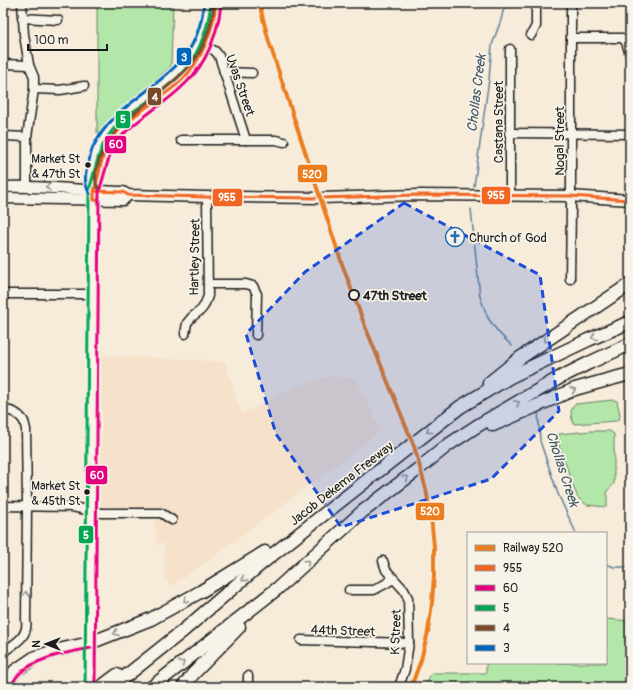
<svg xmlns="http://www.w3.org/2000/svg" width="633" height="690" viewBox="0 0 633 690" font-family="Pangolin,sans-serif">
<style>
.built{fill:#f6e1ca}
.green{fill:#b2e7a9;stroke:#678262}
.lines{fill:none;stroke-linecap:round;stroke-linejoin:round}
.stream{stroke:#5f8097;stroke-width:1.5}
.minor-casing{stroke:#1c1c1c;stroke-width:11}
.major-casing{stroke:#1c1c1c;stroke-width:13}
.highway-casing{stroke:#1c1c1c;stroke-width:15}
.minor{stroke:#f7f3e8;stroke-width:8}
.major{stroke:#f7f3e8;stroke-width:10}
.highway{stroke:#f7f3e8;stroke-width:12}
.bus-1-casing{stroke:#f7f3e8;stroke-width:6}
.bus-2-casing{stroke:#f7f3e8;stroke-width:6}
.bus-3-casing{stroke:#f7f3e8;stroke-width:6}
.bus-4-casing{stroke:#f7f3e8;stroke-width:6}
.bus-5-casing{stroke:#f7f3e8;stroke-width:6}
.bus-1{stroke:#f26522;stroke-width:3}
.bus-2{stroke:#e5007d;stroke-width:3}
.bus-3{stroke:#00a651;stroke-width:3}
.bus-4{stroke:#7a4b2a;stroke-width:3}
.bus-5{stroke:#0065bd;stroke-width:3}
.rail-1-casing{stroke:#f7f3e8;stroke-width:7}
.rail-1{stroke:#eb7d1e;stroke-width:4}
.oneway{stroke:#94928c}
.marked{fill:#1d4ed8;fill-opacity:0.2;stroke:#1d4ed8;stroke-width:3;stroke-dasharray:8 5;stroke-linejoin:round}
.bus-dot{fill:#1c1c1c;stroke:#f7f3e8;stroke-width:1.5}
.stop-dot{fill:#f7f3e8;stroke:#1c1c1c;stroke-width:2}
.labels{text-anchor:middle;stroke-width:3.5;stroke-linejoin:round;paint-order:stroke}
.bus-label{font-size:12px;fill:#1c1c1c;stroke:#f7f3e8;text-anchor:end}
.street-label{font-size:13px;fill:#1c1c1c;stroke:#f7f3e8}
.poi-label{font-size:13px;fill:#1c1c1c;stroke:#f7f3e8;text-anchor:start}
.stop-label{font-size:13px;font-weight:bold;fill:#1c1c1c;stroke:#f7f3e8;text-anchor:start}
.water-label{font-size:14px;font-style:italic;fill:#435664;stroke:#f7f3e8}
.line-badge{stroke:#f7f3e8;stroke-width:1.5}
.badge-label{font-size:11px;text-anchor:middle;font-weight:bold;fill:#fff}
</style>
<rect width="100%" height="100%" fill="#f7ebda"/>
<filter id="ink" filterUnits="userSpaceOnUse"><feTurbulence type="fractalNoise" baseFrequency=".025" numOctaves="2"/><feDisplacementMap in="SourceGraphic" scale="8" xChannelSelector="R" yChannelSelector="G"/><feConvolveMatrix kernelMatrix="1 2 1 2 8 2 1 2 1" color-interpolation-filters="sRGB"/></filter>
<g filter="url(#ink)">
<polygon class="built" points="107,355 225,362 237,401 242,413 249,411 293,388 331,376 356,379 381,431 209,560 170,587 165,578 164,543 156,544 155,509 101,507 102,356"/>
<g class="green">
<polygon points="97,3 173,3 171,66 97,133"/>
<path d="M613,400L617,401L620,415L619,419L616,421L574,424C571,419 569,408 575,404Z"/>
<polygon points="591,431 610,431 614,434 614,484 607,491 607,506 606,507 587,505 578,498 575,491 559,446 559,434"/>
<polygon points="606,619 630,621 630,687 425,687 431,673 486,673 486,663 606,663"/>
</g>
<g class="lines">
<g class="stream">
<polyline points="474,186 489,79 492,45 501,20 505,3"/>
<polyline points="471,209 480,297 488,318 498,332 512,346"/>
<polyline points="538,410 540,441 558,494 576,533"/>
<polyline points="606,564 614,567 630,567"/>
</g>
<defs>
<g id="minor">
<polyline points="22,3 24,35 29,65 34,77 34,89 27,137 27,187"/>
<polyline points="626,3 630,6"/>
<polyline points="22,18 58,20"/>
<polyline points="531,35 536,26 536,3"/>
<polyline points="571,38 622,38 626,42 630,55"/>
<polyline points="205,46 215,51 219,56 246,140"/>
<polyline points="3,64 29,65"/>
<polyline points="224,72 252,73"/>
<polyline points="34,89 60,90 84,86"/>
<polyline points="509,133 630,134"/>
<polyline points="3,136 27,137"/>
<polyline points="181,140 276,140 284,142"/>
<polyline points="510,196 510,49"/>
<polyline points="570,279 571,209 571,3"/>
<polyline points="208,284 246,284 253,286 257,294 256,335"/>
<polyline points="3,294 93,294"/>
<polyline points="185,334 187,323 192,317 201,310 204,306 208,296 207,197"/>
<path d="M3,410C11,410 18,413 23,420C25,422 25,427 26,429L27,506L26,621C29,637 14,644 3,652"/>
<polyline points="3,506 72,507 101,513 161,513 172,520"/>
<polyline points="383,561 386,570 404,590 408,598 409,643 405,669 399,687"/>
<polyline points="349,590 374,590 385,584 393,579"/>
<polyline points="301,640 409,643"/>
<polyline points="248,687 248,676"/>
</g>
<g id="major">
<path d="M3,187C43,185 83,191 123,192L128,195L207,197H238L321,198L417,195L570,196L630,200"/>
<path d="M94,191C88,182 90,177 92,167C102,115 158,99 188,60C198,48 208,19 209,3"/>
<polyline points="3,198 123,200 128,195"/>
<path d="M90,687L91,521L94,191C101,173 100,156 112,139C122,124 139,114 154,103C163,96 173,88 182,80C200,62 215,29 216,3"/>
</g>
<g id="highway">
<polyline points="489,383 520,358 630,284"/>
<polyline points="493,425 575,389 607,380 630,374"/>
<polyline points="4,687 15,671 34,658 54,651 90,643 151,619 200,592 265,552"/>
<polyline points="101,687 117,675"/>
<polyline points="112,687 184,630 262,563 460,407 510,377 588,340 630,322"/>
<polyline points="152,687 278,588 362,512 417,470 448,445 477,426 559,378 589,363 630,344"/>
<polyline points="183,687 193,674 239,627"/>
</g>
</defs>
<use href="#minor" class="minor-casing"/>
<use href="#major" class="major-casing"/>
<use href="#highway" class="highway-casing"/>
<use href="#minor" class="minor"/>
<use href="#major" class="major"/>
<use href="#highway" class="highway"/>
<defs>
<g id="bus-1">
<polyline points="94,191 123,192 128,195 207,197 321,198 417,195 570,196 630,200"/>
<path d="M99,200H94C93,190 97,182 99,173C101,161 105,149 112,139C129,114 160,101 182,80C202,60 213,31 216,3"/>
</g>
<g id="bus-2">
<path d="M10,687C13,683 15,678 19,674C37,657 67,653 91,648"/>
<path d="M95,687L99,192L110,154C120,132 139,121 157,107C167,100 177,92 186,83C207,63 218,33 221,4"/>
</g>
<path id="bus-3" d="M85,687L89,190C96,169 98,148 112,131C122,118 137,109 150,100C159,93 169,85 178,77C198,58 208,30 211,3"/>
<path id="bus-4" d="M98,188C94,181 95,173 98,165C99,160 101,155 103,151C121,113 166,95 192,63C205,47 212,24 214,4"/>
<path id="bus-5" d="M90,194C83,183 85,173 89,161C90,157 91,151 93,147C112,107 157,90 184,57C196,42 202,21 204,3"/>
</defs>
<use href="#bus-1" class="bus-1-casing"/>
<use href="#bus-2" class="bus-2-casing"/>
<use href="#bus-3" class="bus-3-casing"/>
<use href="#bus-4" class="bus-4-casing"/>
<use href="#bus-5" class="bus-5-casing"/>
<use href="#bus-1" class="bus-1"/>
<use href="#bus-2" class="bus-2"/>
<use href="#bus-3" class="bus-3"/>
<use href="#bus-4" class="bus-4"/>
<use href="#bus-5" class="bus-5"/>
<defs>
<polyline id="rail-1" points="259,3 269,42 342,264 365,326 414,446 426,489 431,517 434,546 434,575 432,603 428,632 421,660 411,687"/>
</defs>
<use href="#rail-1" class="rail-1-casing"/>
<use href="#rail-1" class="rail-1"/>
</g>
<defs><path id="oneway-chevron" d="M-2-3.5L2.5 0L-2 3.5" fill="none" stroke-width="1.6" stroke-linecap="round" stroke-linejoin="round"/></defs>
<g class="oneway">
<use href="#oneway-chevron" transform="translate(48 187) rotate(-177)"/>
<use href="#oneway-chevron" transform="translate(594 337) rotate(157)"/>
<use href="#oneway-chevron" transform="translate(546 340) rotate(146)"/>
<use href="#oneway-chevron" transform="translate(573 390) rotate(-21)"/>
<use href="#oneway-chevron" transform="translate(517 403) rotate(-30)"/>
<use href="#oneway-chevron" transform="translate(429 431) rotate(142)"/>
<use href="#oneway-chevron" transform="translate(406 478) rotate(-37)"/>
<use href="#oneway-chevron" transform="translate(307 562) rotate(-42)"/>
<use href="#oneway-chevron" transform="translate(244 579) rotate(139)"/>
<use href="#oneway-chevron" transform="translate(26 594) rotate(-90)"/>
<use href="#oneway-chevron" transform="translate(186 600) rotate(152)"/>
<use href="#oneway-chevron" transform="translate(116 633) rotate(158)"/>
<use href="#oneway-chevron" transform="translate(182 663) rotate(-38)"/>
</g>
</g>
<path class="marked" d="M404,203L540,275L559,411L491,479L341,527L276,434L246,334L305,272Z"/>
<defs>
<symbol id="church-ring" viewBox="-11 -11 22 22"><circle r="9.5" fill="#f7f3e8" stroke="#1f6fb2" stroke-width="1.5"/><path d="M-1.2-6h2.4v3.5h3.3v2.4h-3.3V6h-2.4V-.1h-3.3v-2.4h3.3Z" fill="#1f6fb2"/></symbol>
</defs>
<g fill-rule="evenodd">
<use href="#church-ring" x="444" y="226" width="22" height="22"/>
</g>
<g class="bus-dot">
<circle cx="88" cy="165" r="3.5"/>
<circle cx="87" cy="492" r="3.5"/>
</g>
<circle class="stop-dot" cx="354" cy="295" r="5"/>
<g class="labels">
<g class="bus-label">
<text x="80" y="163">Market St<tspan x="80" dy="15">&amp; 47th St</tspan></text>
<text x="80" y="490">Market St<tspan x="80" dy="15">&amp; 45th St</tspan></text>
</g>
<g class="street-label">
<text transform="translate(241 85) rotate(71)" y="5">Uvas Street</text>
<text transform="translate(498 122) rotate(-90)" y="5">Castana Street</text>
<text transform="translate(559 141) rotate(-90)" y="5">Nogal Street</text>
<text transform="translate(194 257) rotate(-89)" y="5">Hartley Street</text>
<text transform="translate(341 483) rotate(-38)" y="5">Jacob Dekema Freeway</text>
<text transform="translate(343 630) rotate(2)" y="5">44th Street</text>
<text transform="translate(395 632) rotate(-88)" y="5">K Street</text>
</g>
<g class="poi-label">
<text x="469" y="242">Church of God</text>
</g>
<g class="stop-label">
<text x="363" y="300">47th Street</text>
</g>
<g class="water-label">
<text transform="translate(476 93) rotate(-83)" y="5">Chollas Creek</text>
<text transform="translate(563 469) rotate(72)" y="5">Chollas Creek</text>
</g>
</g>
<g class="line-badge">
<rect x="176" y="47" width="16" height="19" rx="4" fill="#0065bd"/>
<rect x="147" y="87" width="15" height="19" rx="4" fill="#7a4b2a"/>
<rect x="115" y="110" width="16" height="19" rx="4" fill="#00a651"/>
<rect x="104" y="135" width="23" height="19" rx="4" fill="#e5007d"/>
<rect x="297" y="164" width="31" height="19" rx="4" fill="#eb7d1e"/>
<rect x="481" y="186" width="30" height="19" rx="4" fill="#f26522"/>
<rect x="212" y="188" width="31" height="19" rx="4" fill="#f26522"/>
<rect x="85" y="465" width="23" height="20" rx="4" fill="#e5007d"/>
<rect x="415" y="502" width="30" height="19" rx="4" fill="#eb7d1e"/>
<rect x="78" y="525" width="16" height="19" rx="4" fill="#00a651"/>
</g>
<g class="badge-label">
<text x="184" y="61">3</text>
<text x="155" y="101">4</text>
<text x="123" y="123">5</text>
<text x="116" y="148">60</text>
<text x="312" y="178">520</text>
<text x="496" y="199">955</text>
<text x="227" y="201">955</text>
<text x="97" y="479">60</text>
<text x="430" y="515">520</text>
<text x="86" y="539">5</text>
</g>
<rect width="633" height="690" fill="none" stroke="#f7f3e8" stroke-width="16"/>
<rect x="8" y="8" width="617" height="674" fill="none" stroke="#1c1c1c" stroke-width="1.5" filter="url(#ink)"/>
<rect x="467" y="532" width="140" height="132" fill="#f7f3e8" stroke="#9f9d96"/>
<rect x="475" y="545" width="20" height="6" fill="#eb7d1e" stroke="#9f9d96"/>
<text x="503" y="552" font-size="12" fill="#1c1c1c">Railway 520</text>
<rect x="475" y="565" width="20" height="6" fill="#f26522" stroke="#9f9d96"/>
<text x="503" y="572" font-size="12" fill="#1c1c1c">955</text>
<rect x="475" y="585" width="20" height="6" fill="#e5007d" stroke="#9f9d96"/>
<text x="503" y="592" font-size="12" fill="#1c1c1c">60</text>
<rect x="475" y="605" width="20" height="6" fill="#00a651" stroke="#9f9d96"/>
<text x="503" y="612" font-size="12" fill="#1c1c1c">5</text>
<rect x="475" y="625" width="20" height="6" fill="#7a4b2a" stroke="#9f9d96"/>
<text x="503" y="632" font-size="12" fill="#1c1c1c">4</text>
<rect x="475" y="645" width="20" height="6" fill="#0065bd" stroke="#9f9d96"/>
<text x="503" y="652" font-size="12" fill="#1c1c1c">3</text>
<g transform="translate(46 644) rotate(270)" stroke="#f7f3e8" stroke-width="3" paint-order="stroke">
<path d="M0-3L7 15L0 10L-7 15Z" fill="#1c1c1c"/>
<text y="-6" font-size="11" font-weight="bold" text-anchor="middle" fill="#1c1c1c">N</text>
</g>
<path d="M28 44v6h79v-6" fill="none" stroke="#1c1c1c" stroke-width="2"/>
<text x="34" y="44" font-size="12" fill="#1c1c1c" stroke="#f7f3e8" stroke-width="3" paint-order="stroke">100 m</text>
</svg>
